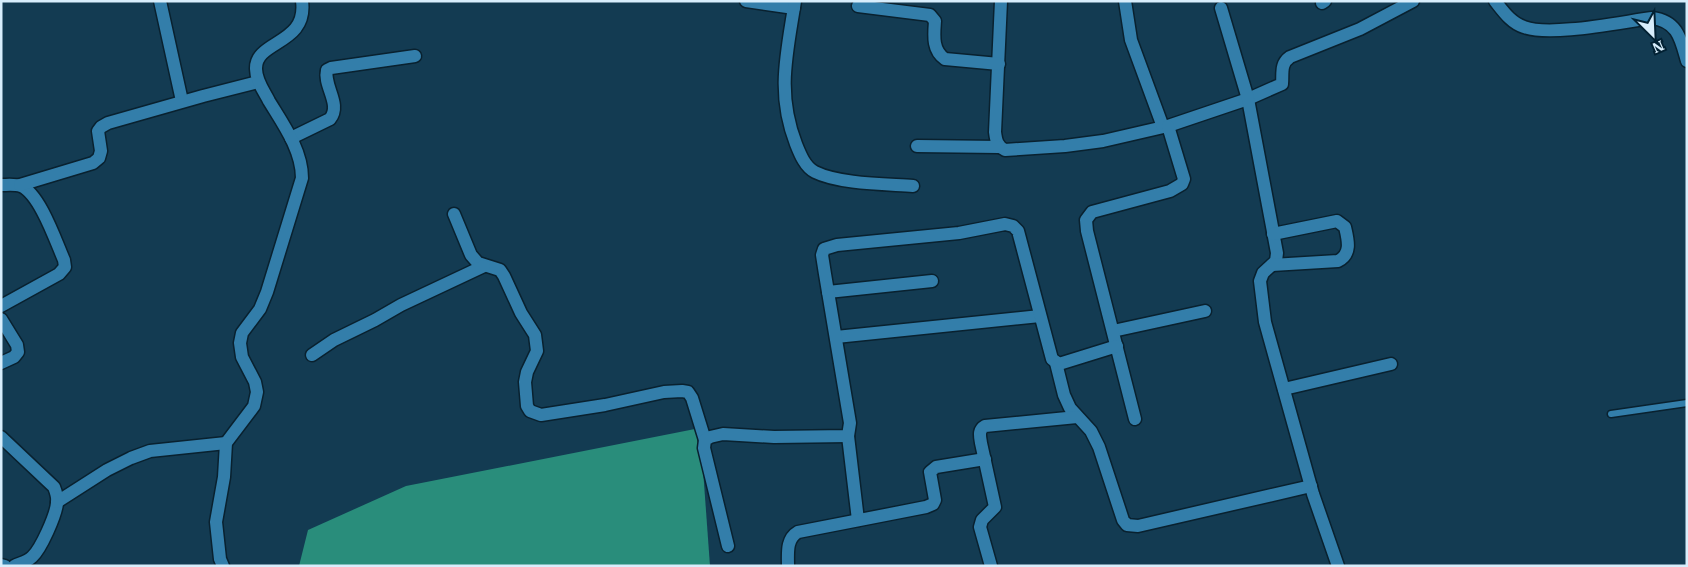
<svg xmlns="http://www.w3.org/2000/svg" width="1688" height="567" viewBox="0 0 1688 567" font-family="'IBM Plex Serif',serif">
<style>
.water{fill:#298d7b}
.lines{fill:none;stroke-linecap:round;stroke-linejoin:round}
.lane-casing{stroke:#09212f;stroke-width:9}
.street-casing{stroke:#09212f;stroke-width:15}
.lane{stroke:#337eaa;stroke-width:6}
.street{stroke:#337eaa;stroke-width:12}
</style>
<rect width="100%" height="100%" fill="#133b52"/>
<polygon class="water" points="700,428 710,566 299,566 308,530 406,486"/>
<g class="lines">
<defs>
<polyline id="lane" points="1611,414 1687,403"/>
<g id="street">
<polyline points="160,1 182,101"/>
<polyline points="746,1 794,8"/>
<path d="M795,1C787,53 776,93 796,144C800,154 805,167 815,172C839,184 886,184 913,186"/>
<path d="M1001,1L995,132C996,140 997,146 1005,150L1065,146L1103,141L1168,126L1248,99L1282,84C1283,73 1280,64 1290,57L1360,29L1413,1"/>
<polyline points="1125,1 1131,40 1163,127"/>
<path d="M1495,1C1503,11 1511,23 1524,27C1550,37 1621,22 1652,18C1678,21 1681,40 1687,61"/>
<polyline points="1322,3 1325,1"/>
<path d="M858,6L930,15L935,21C934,35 932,50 945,59L999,64"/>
<polyline points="1221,8 1248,99 1277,253 1276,261 1263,273 1260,281 1265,322 1313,494 1338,566"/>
<path d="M291,138L330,119C342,104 323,86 327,70L331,68L415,56"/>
<polyline points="917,146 999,147"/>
<path d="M1,185C7,185 15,184 21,186C40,194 56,242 64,260L65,267L59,274L1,306"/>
<polyline points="20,185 93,163 99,158 101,151 98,131 101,127 108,123 203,96 258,82"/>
<polyline points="454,214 471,255 478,263 500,270 504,276 521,313 535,335 537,351 527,372 525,382 527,406 530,411 541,415 605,405 664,392 682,391 688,392 692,398 705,440"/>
<path d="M1272,265L1338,261C1352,254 1348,240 1345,227L1337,221L1273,234"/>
<polyline points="828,292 932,281"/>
<polyline points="1,319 17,345 18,352 14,357 1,363"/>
<polyline points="1113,331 1205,311"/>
<polyline points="836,337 1040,316"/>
<polyline points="312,355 334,340 375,320 401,305 484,266"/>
<polyline points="1056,363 1064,395 1070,408 1091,431 1099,447 1123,520 1127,525 1138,526 1311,486"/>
<polyline points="1284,389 1391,364"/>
<polyline points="1135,419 1087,231 1086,220 1092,212 1170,191 1182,184 1184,179 1168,126"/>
<polyline points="848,436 858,520"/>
<path d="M1,437L54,487C56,492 58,497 57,503C56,515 41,549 32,557C27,562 20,563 14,566"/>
<polyline points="57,502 107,470 131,458 150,451 226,443"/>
<polyline points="728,546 704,448 705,440 710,437 723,434 774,437 848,436 850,423 825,274 822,255 824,249 837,245 959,233 1005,224 1013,226 1018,231 1052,359 1059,364 1117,346"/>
<polyline points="1,565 5,566"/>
<path d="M223,566L220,559L216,522L224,477L226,443L254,406L257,392L255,382L242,357L240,343L242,333L260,309L267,292L302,178C302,150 283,124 269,101C264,91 256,81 256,69C255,40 308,45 302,1"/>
<path d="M788,566C788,553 786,539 798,532L926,507L933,504L935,500L930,472L936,467L985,459"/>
<path d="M991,566L980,527L982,520L995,507L981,443C980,436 978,430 985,426L1077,417"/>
</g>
</defs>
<use href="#lane" class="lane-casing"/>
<use href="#street" class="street-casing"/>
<use href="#lane" class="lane"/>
<use href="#street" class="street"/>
</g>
<rect width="1688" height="567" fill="none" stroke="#d8eefc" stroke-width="5"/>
<g transform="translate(1653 35) rotate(156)" stroke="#022133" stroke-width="4" paint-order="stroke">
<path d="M0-4L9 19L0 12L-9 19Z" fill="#d8eefc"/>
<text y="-8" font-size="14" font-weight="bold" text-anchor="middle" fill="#d8eefc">N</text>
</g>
</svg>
